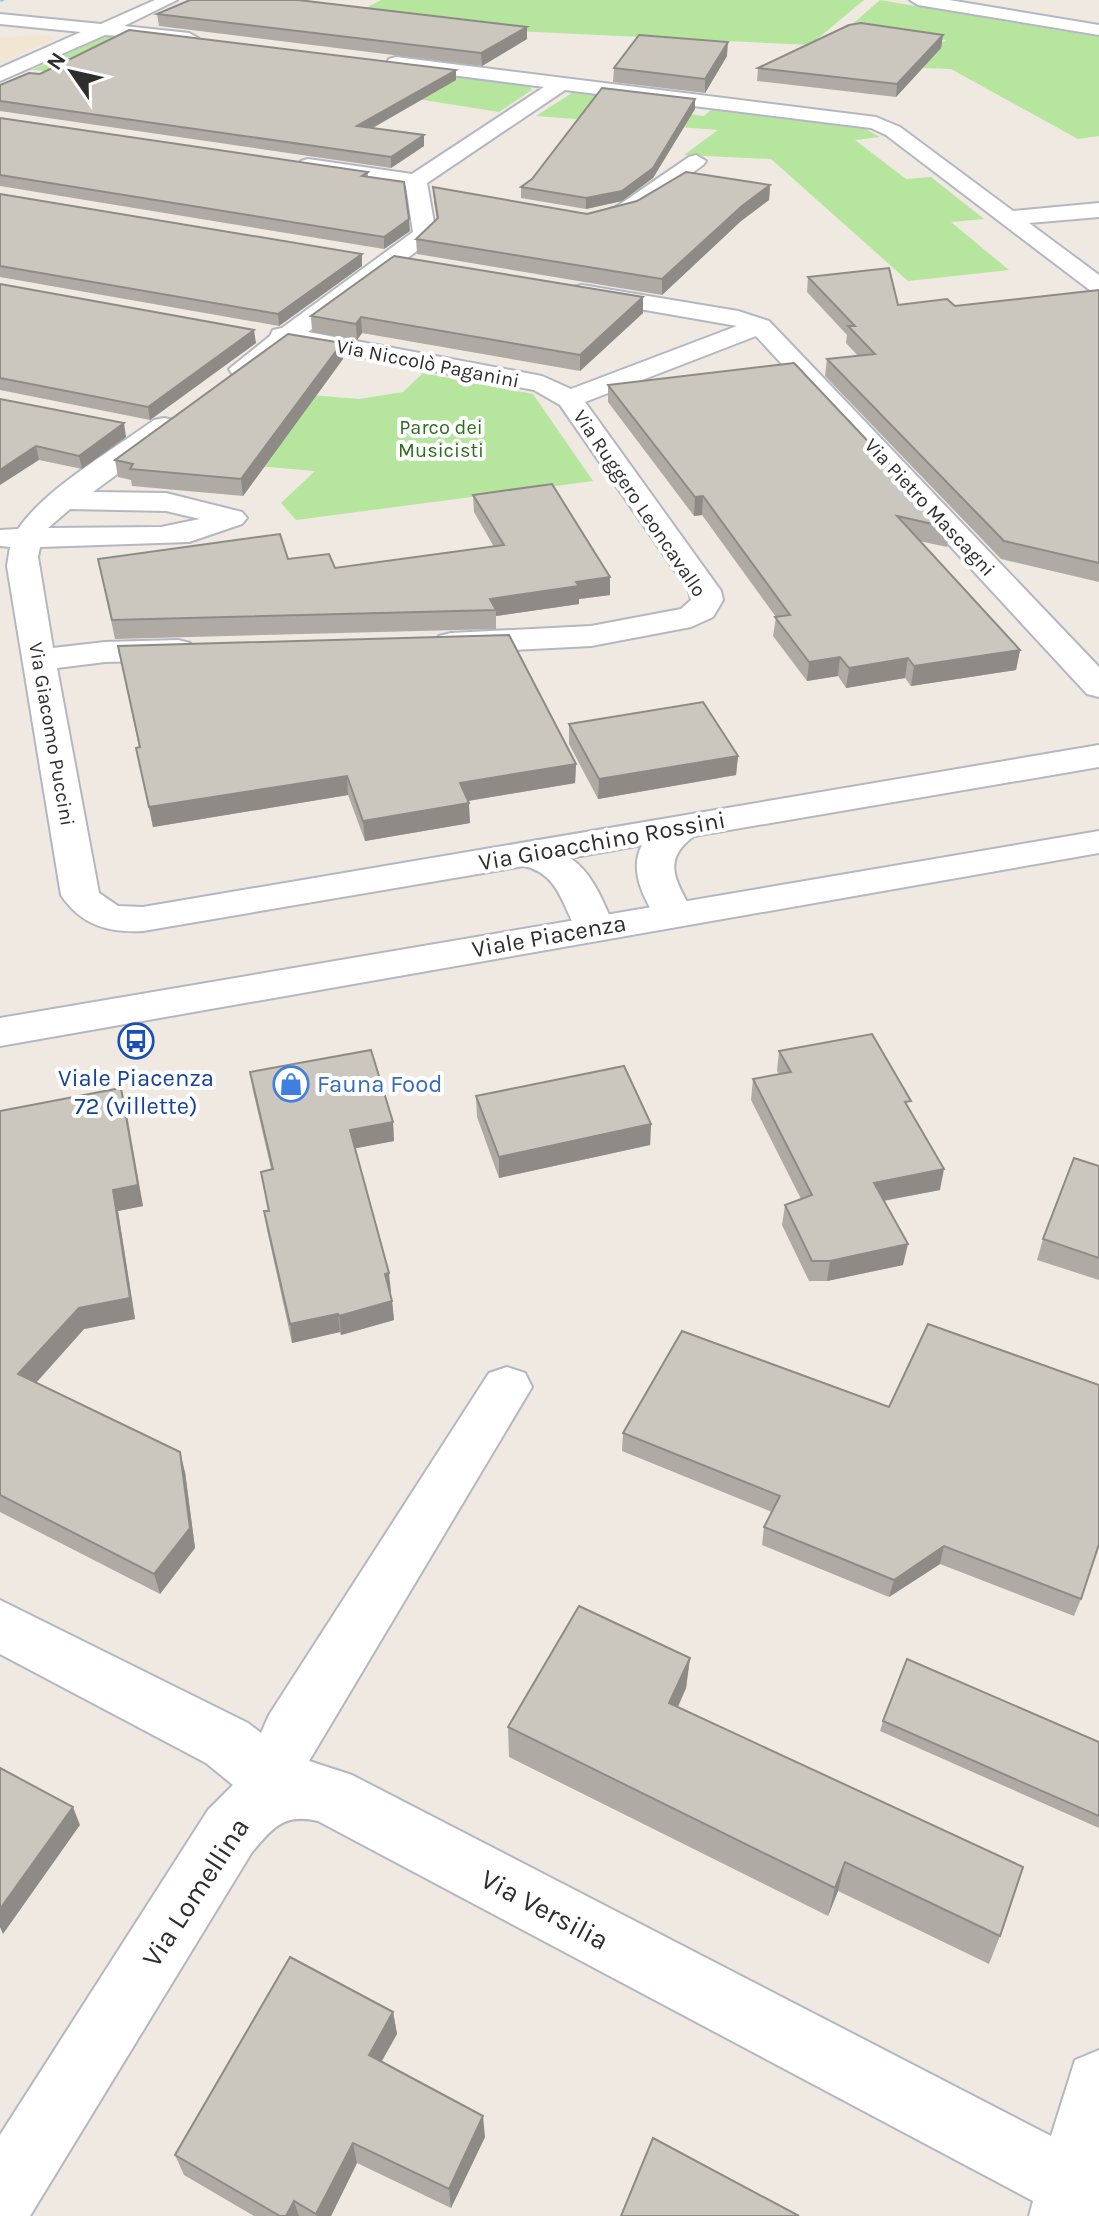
<svg xmlns="http://www.w3.org/2000/svg" width="1099" height="2216" viewBox="0 0 1099 2216" font-family="Karla,sans-serif">
<style>
.education{fill:#f0e6d1}
.green{fill:#b6e59e}
.lines{fill:none;stroke-linecap:round;stroke-linejoin:round}
.stream{fill:#75cff0;fill-rule:evenodd}
.street-casing{stroke:#b4b7c1;stroke-width:4}
.secondary-casing{stroke:#b4b7c1;stroke-width:4}
.street{fill:#fff;fill-rule:evenodd}
.secondary{fill:#fff;fill-rule:evenodd}
.wall{fill:#afaba4}
.shaded-wall{fill:#8e8b86}
.building{fill:#cbc7bf;stroke:#8e8b86;stroke-width:2}
.labels{text-anchor:middle;stroke-width:8;stroke-linejoin:round;paint-order:stroke}
.far-street-label{font-size:20px;fill:#2e2e2e;stroke:#fff}
.far-park-label{font-size:20px;fill:#2c6e1b;stroke:#fff}
.street-label{font-size:24px;fill:#2e2e2e;stroke:#fff}
.transit-label{font-size:24px;fill:#164399;stroke:#fff}
.shop-label{font-size:24px;fill:#366cbe;stroke:#fff;text-anchor:start}
.near-street-label{font-size:28px;fill:#2e2e2e;stroke:#fff}
</style>
<rect width="100%" height="100%" fill="#efe9e1"/>
<polygon class="education" points="48,35 54,39 0,63 0,38"/>
<g class="green">
<polygon points="381,0 864,0 810,45 491,30 360,11"/>
<polygon points="880,0 1099,37 1099,136 1078,139 951,69 898,67 946,40 849,27"/>
<polygon points="115,36 523,85 530,86 532,90 499,112 386,94 32,70 102,38"/>
<polygon points="575,91 606,94 598,103 704,116 714,107 862,127 880,137 855,140 906,179 931,177 984,219 951,222 1009,270 908,281 771,159 684,155 718,130 536,116"/>
<polygon points="423,373 533,394 593,481 296,520 281,503 315,471 149,457 239,389 359,399 403,392"/>
</g>
<g class="lines">
<polygon class="stream" points="0,0 5,0 1,2"/>
<defs>
<g id="street">
<polygon points="155,0 177,0 124,26 189,33 198,38 195,42 105,35 0,81 0,68 81,32 0,24 0,14 101,24"/>
<polygon points="910,0 949,0 1099,25 1099,35 918,5"/>
<polygon points="396,57 876,117 900,127 1013,211 1099,203 1099,217 1029,223 1099,275 1099,293 1091,291 886,135 871,128 565,90 427,183 436,234 433,239 308,332 542,376 571,389 737,326 582,299 573,297 570,292 573,287 582,285 738,311 769,321 1099,667 1099,697 1087,694 756,336 585,402 721,591 723,600 713,617 691,627 591,646 451,653 439,650 435,643 439,636 451,633 591,626 681,609 691,600 689,591 560,405 534,390 292,344 251,375 233,375 229,369 270,336 273,330 282,328 413,232 406,186 308,171 298,165 301,161 308,159 412,174 544,87 389,67 387,63 389,59"/>
<polygon points="696,155 706,161 703,165 632,217 601,227 590,220 593,215 616,207 689,157"/>
<path d="M164,418L174,420L178,426L174,432L93,492L166,493L242,512L247,518L242,524L189,542L40,547L38,557L53,648L105,642L178,640L190,643L194,650L190,657L178,660L105,662L57,668L99,893L118,906L143,907L1099,745V767L694,836C659,862 678,883 694,915L688,924L674,927L660,924C645,901 628,871 642,845L570,858C594,874 604,904 615,929L609,938L595,941L581,938C563,910 561,874 524,866L143,931C108,933 81,925 61,895L7,566L10,547L0,546V530L18,529C46,488 113,450 154,420ZM70,509L166,511L200,519L161,527L48,528Z"/>
<path d="M507,1367L525,1373L532,1387L309,1761L352,1775L1051,2136L1075,2060L1099,2050V2216H1029L1033,2201L318,1821C283,1813 273,1828 252,1852L30,2216H0V2135L208,1810L233,1785L206,1763L0,1654V1600L248,1723L261,1733L269,1715L489,1373Z"/>
</g>
<polygon id="secondary" points="1099,831 1099,853 0,1046 0,1018"/>
</defs>
<use href="#street" class="street-casing"/>
<use href="#secondary" class="secondary-casing"/>
<use href="#street" class="street"/>
<use href="#secondary" class="secondary"/>
</g>
<g class="wall">
<polygon points="157,14 527,27 527,39 482,66 159,26"/>
<polygon points="943,35 941,48 896,97 757,81 758,68"/>
<polygon points="727,56 705,93 613,82 614,68"/>
<polygon points="40,74 456,80 373,128 424,146 391,168 0,111 0,85"/>
<polygon points="695,99 695,109 653,178 622,201 586,209 521,198 521,187"/>
<polygon points="0,118 368,172 368,177 410,231 384,249 0,186"/>
<polygon points="770,185 769,200 741,221 662,295 417,254 416,239 437,220 434,202 433,187 587,214"/>
<polygon points="0,194 362,266 279,326 0,277"/>
<polygon points="808,277 898,305 955,306 1099,290 1099,582 1001,559 825,376 827,359 858,356 846,343 847,335 807,292"/>
<polygon points="0,284 256,343 150,420 0,390"/>
<polygon points="643,313 580,371 362,333 357,340 312,332 311,316"/>
<polygon points="342,343 343,359 243,496 132,486 131,480 118,477 115,460"/>
<polygon points="608,385 950,528 947,547 919,541 1020,650 1016,670 911,686 905,678 846,688 838,676 807,681 773,636 776,617 702,515 694,516 608,402"/>
<polygon points="0,399 126,437 82,469 39,460"/>
<polygon points="473,495 610,595 579,599 579,604 496,616 496,629 115,639 98,559 288,559 335,568 494,547 474,512"/>
<polygon points="118,646 576,764 575,783 468,801 470,823 365,841 348,795 153,827 136,748 139,747"/>
<polygon points="569,724 738,756 736,775 598,799 569,744"/>
<polygon points="779,1051 910,1109 940,1190 884,1201 903,1265 827,1281 809,1281 782,1225 785,1205 801,1199 751,1100 753,1079 779,1074 777,1071"/>
<polygon points="250,1072 393,1122 394,1141 355,1148 391,1292 390,1292 392,1301 394,1320 341,1335 340,1332 292,1343 267,1230 264,1211 268,1211 261,1172 271,1169 253,1091"/>
<polygon points="476,1096 651,1124 650,1145 499,1178 477,1117"/>
<polygon points="126,1108 143,1206 118,1211 135,1319 84,1329 36,1383 185,1472 195,1548 160,1594 0,1512 0,1111"/>
<polygon points="1099,1166 1099,1280 1037,1260 1043,1239"/>
<polygon points="682,1331 1081,1599 1074,1616 940,1564 889,1597 762,1545 764,1527 772,1512 622,1451 623,1433"/>
<polygon points="690,1658 686,1688 678,1707 1000,1936 989,1964 838,1891 828,1916 509,1757 508,1727"/>
<polygon points="883,1721 1099,1742 1099,1828 880,1731"/>
<polygon points="393,2012 397,2034 382,2061 485,2137 451,2208 357,2163 331,2216 254,2216 184,2175 175,2155"/>
</g>
<g class="shaded-wall">
<polygon points="527,27 527,39 482,66 481,53"/>
<polygon points="943,35 941,48 896,97 897,84"/>
<polygon points="728,42 727,56 705,93 705,79"/>
<polygon points="456,70 456,80 358,136 357,126"/>
<polygon points="695,99 695,109 653,178 622,201 586,209 586,198"/>
<polygon points="424,135 424,146 391,168 391,157"/>
<polygon points="770,185 769,200 741,221 662,295 662,279 742,206"/>
<polygon points="409,219 410,231 384,249 384,237"/>
<polygon points="362,254 362,266 279,326 278,314"/>
<polygon points="643,297 643,313 580,371 580,355"/>
<polygon points="361,317 362,333 357,340 356,324"/>
<polygon points="254,330 256,343 150,420 148,407"/>
<polygon points="342,343 343,359 243,496 241,479"/>
<polygon points="124,423 126,437 82,469 79,456"/>
<polygon points="36,446 39,460 0,485 0,470"/>
<polygon points="703,496 702,515 694,516 695,497"/>
<polygon points="610,577 610,595 579,599 579,604 496,616 496,610 490,599 576,582"/>
<polygon points="1020,650 1016,670 911,686 914,666"/>
<polygon points="840,657 838,676 807,681 809,662"/>
<polygon points="908,658 905,678 846,688 849,668"/>
<polygon points="738,756 736,775 598,799 599,779"/>
<polygon points="576,764 575,783 461,802 460,783"/>
<polygon points="347,776 348,795 153,827 149,807"/>
<polygon points="469,803 470,823 365,841 363,821"/>
<polygon points="121,1088 143,1206 118,1211 135,1319 84,1329 25,1395 18,1374 79,1308 113,1190"/>
<polygon points="393,1122 394,1141 352,1149 350,1130"/>
<polygon points="651,1124 650,1145 499,1178 499,1157"/>
<polygon points="944,1169 940,1190 870,1203 874,1183"/>
<polygon points="908,1244 903,1265 827,1281 830,1261"/>
<polygon points="389,1273 391,1292 387,1293 385,1274"/>
<polygon points="392,1301 394,1320 341,1335 339,1316"/>
<polygon points="338,1314 340,1332 292,1343 290,1324"/>
<polygon points="180,1452 185,1472 195,1548 160,1594 154,1574"/>
<polygon points="944,1546 940,1564 889,1597 894,1580"/>
<polygon points="690,1658 686,1688 666,1733 669,1703"/>
<polygon points="73,1807 80,1825 3,1934 0,1927 0,1909"/>
<polygon points="845,1862 838,1891 828,1916 835,1888"/>
<polygon points="393,2012 397,2034 373,2076 369,2055"/>
<polygon points="483,2116 485,2137 451,2208 449,2189"/>
<polygon points="353,2143 357,2163 331,2216 317,2216 316,2214"/>
<polygon points="294,2201 299,2216 286,2216"/>
</g>
<g class="building">
<polygon points="190,0 298,0 527,27 481,53 157,14"/>
<polygon points="861,23 943,35 897,84 758,68 849,25"/>
<polygon points="129,30 456,70 357,126 424,135 391,157 0,101 0,85 29,73 40,74"/>
<polygon points="639,35 728,42 705,79 614,68"/>
<polygon points="602,88 695,99 653,168 622,191 586,198 521,187 532,179"/>
<polygon points="0,118 368,172 362,176 404,182 409,219 384,237 0,175"/>
<polygon points="686,172 770,185 742,206 662,279 416,239 438,218 433,187 587,214 637,201"/>
<polygon points="0,194 362,254 278,314 0,266"/>
<polygon points="394,256 643,297 580,355 361,317 356,324 311,316"/>
<polygon points="889,268 898,305 947,299 955,306 1099,290 1099,563 1004,541 827,359 875,354 848,326 855,326 808,277"/>
<polygon points="0,284 254,330 148,407 0,378"/>
<polygon points="288,334 342,343 241,479 130,469 133,464 115,460"/>
<polygon points="794,363 950,528 897,516 1020,650 914,666 908,658 849,668 840,657 809,662 775,617 790,615 703,496 695,497 608,385"/>
<polygon points="0,399 124,423 79,456 36,446 0,470"/>
<polygon points="552,484 610,577 576,582 579,586 490,599 496,610 112,620 98,559 280,534 288,559 329,554 335,568 504,545 473,495"/>
<polygon points="509,635 576,764 460,783 469,803 363,821 347,776 149,807 136,748 140,747 118,646"/>
<polygon points="703,702 738,756 599,779 569,724"/>
<polygon points="872,1034 911,1101 905,1102 944,1169 874,1183 908,1244 830,1261 812,1261 785,1205 812,1195 753,1079 791,1072 779,1051"/>
<polygon points="371,1050 393,1122 350,1130 389,1273 385,1274 392,1301 339,1316 338,1314 290,1324 264,1211 269,1211 261,1172 273,1169 250,1072"/>
<polygon points="624,1066 651,1124 499,1157 476,1096"/>
<polygon points="121,1088 138,1185 113,1190 130,1298 79,1308 18,1374 180,1452 190,1528 154,1574 0,1495 0,1111"/>
<polygon points="1074,1158 1099,1166 1099,1258 1043,1239"/>
<polygon points="928,1324 1099,1385 1099,1544 1081,1599 944,1546 894,1580 764,1527 780,1496 623,1433 682,1331 889,1407"/>
<polygon points="579,1606 690,1658 669,1703 1023,1867 1000,1936 845,1862 835,1888 508,1727"/>
<polygon points="907,1659 1099,1742 1099,1816 883,1721"/>
<polygon points="0,1768 73,1807 0,1909"/>
<polygon points="290,1957 393,2012 369,2055 483,2116 449,2189 353,2143 316,2214 294,2201 286,2216 280,2216 175,2155"/>
<polygon points="653,2138 799,2216 621,2216"/>
</g>
<defs>
<symbol id="bus-ring" viewBox="-11 -11 22 22"><circle r="9.5" fill="#fff" stroke="#1a4fb4" stroke-width="1.5"/><path d="M-5-6H5V4H4V6H2V4H-2V6H-4V4H-5ZM-3.5-4V0h7V-4ZM-3.5 1.2v1.5H-2V1.2ZM2 1.2v1.5H3.5V1.2Z" fill="#1a4fb4"/></symbol>
<symbol id="shop-ring" viewBox="-11 -11 22 22"><circle r="9.5" fill="#fff" stroke="#3f7fe0" stroke-width="1.5"/><path d="M-5-2.5h2.3a2.7 3.5 0 0 1 5.4 0H5L5.5 6h-11ZM-1.5-2.5h3a1.5 2.3 0 0 0-3 0Z" fill="#3f7fe0"/></symbol>
</defs>
<g fill-rule="evenodd">
<use href="#bus-ring" x="116" y="1021" width="40" height="40"/>
<use href="#shop-ring" x="271" y="1064" width="40" height="40"/>
</g>
<g class="labels">
<g class="far-street-label">
<text transform="translate(428 363) rotate(11)" y="7">Via Niccolò Paganini</text>
<text transform="translate(640 503) rotate(56)" y="7">Via Ruggero Leoncavallo</text>
<text transform="translate(930 507) rotate(47)" y="7">Via Pietro Mascagni</text>
<text transform="translate(52 734) rotate(80)" y="7">Via Giacomo Puccini</text>
</g>
<g class="far-park-label">
<text x="441" y="434">Parco dei<tspan x="441" dy="23">Musicisti</tspan></text>
</g>
<g class="street-label">
<text transform="translate(602 841) rotate(-10)" y="8">Via Gioacchino Rossini</text>
<text transform="translate(549 936) rotate(-10)" y="8">Viale Piacenza</text>
</g>
<g class="transit-label">
<text x="136" y="1086">Viale Piacenza<tspan x="136" dy="28">72 (villette)</tspan></text>
</g>
<g class="shop-label">
<text x="317" y="1092">Fauna Food</text>
</g>
<g class="near-street-label">
<text transform="translate(195 1892) rotate(-57)" y="10">Via Lomellina</text>
<text transform="translate(545 1909) rotate(28)" y="10">Via Versilia</text>
</g>
</g>
<g transform="translate(72 72) rotate(304)" stroke="#ffffff" stroke-width="6" paint-order="stroke">
<path d="M0-6L14 30L0 20L-14 30Z" fill="#2e2e2e"/>
<text y="-12" font-size="22" font-weight="bold" text-anchor="middle" fill="#2e2e2e">N</text>
</g>
</svg>
